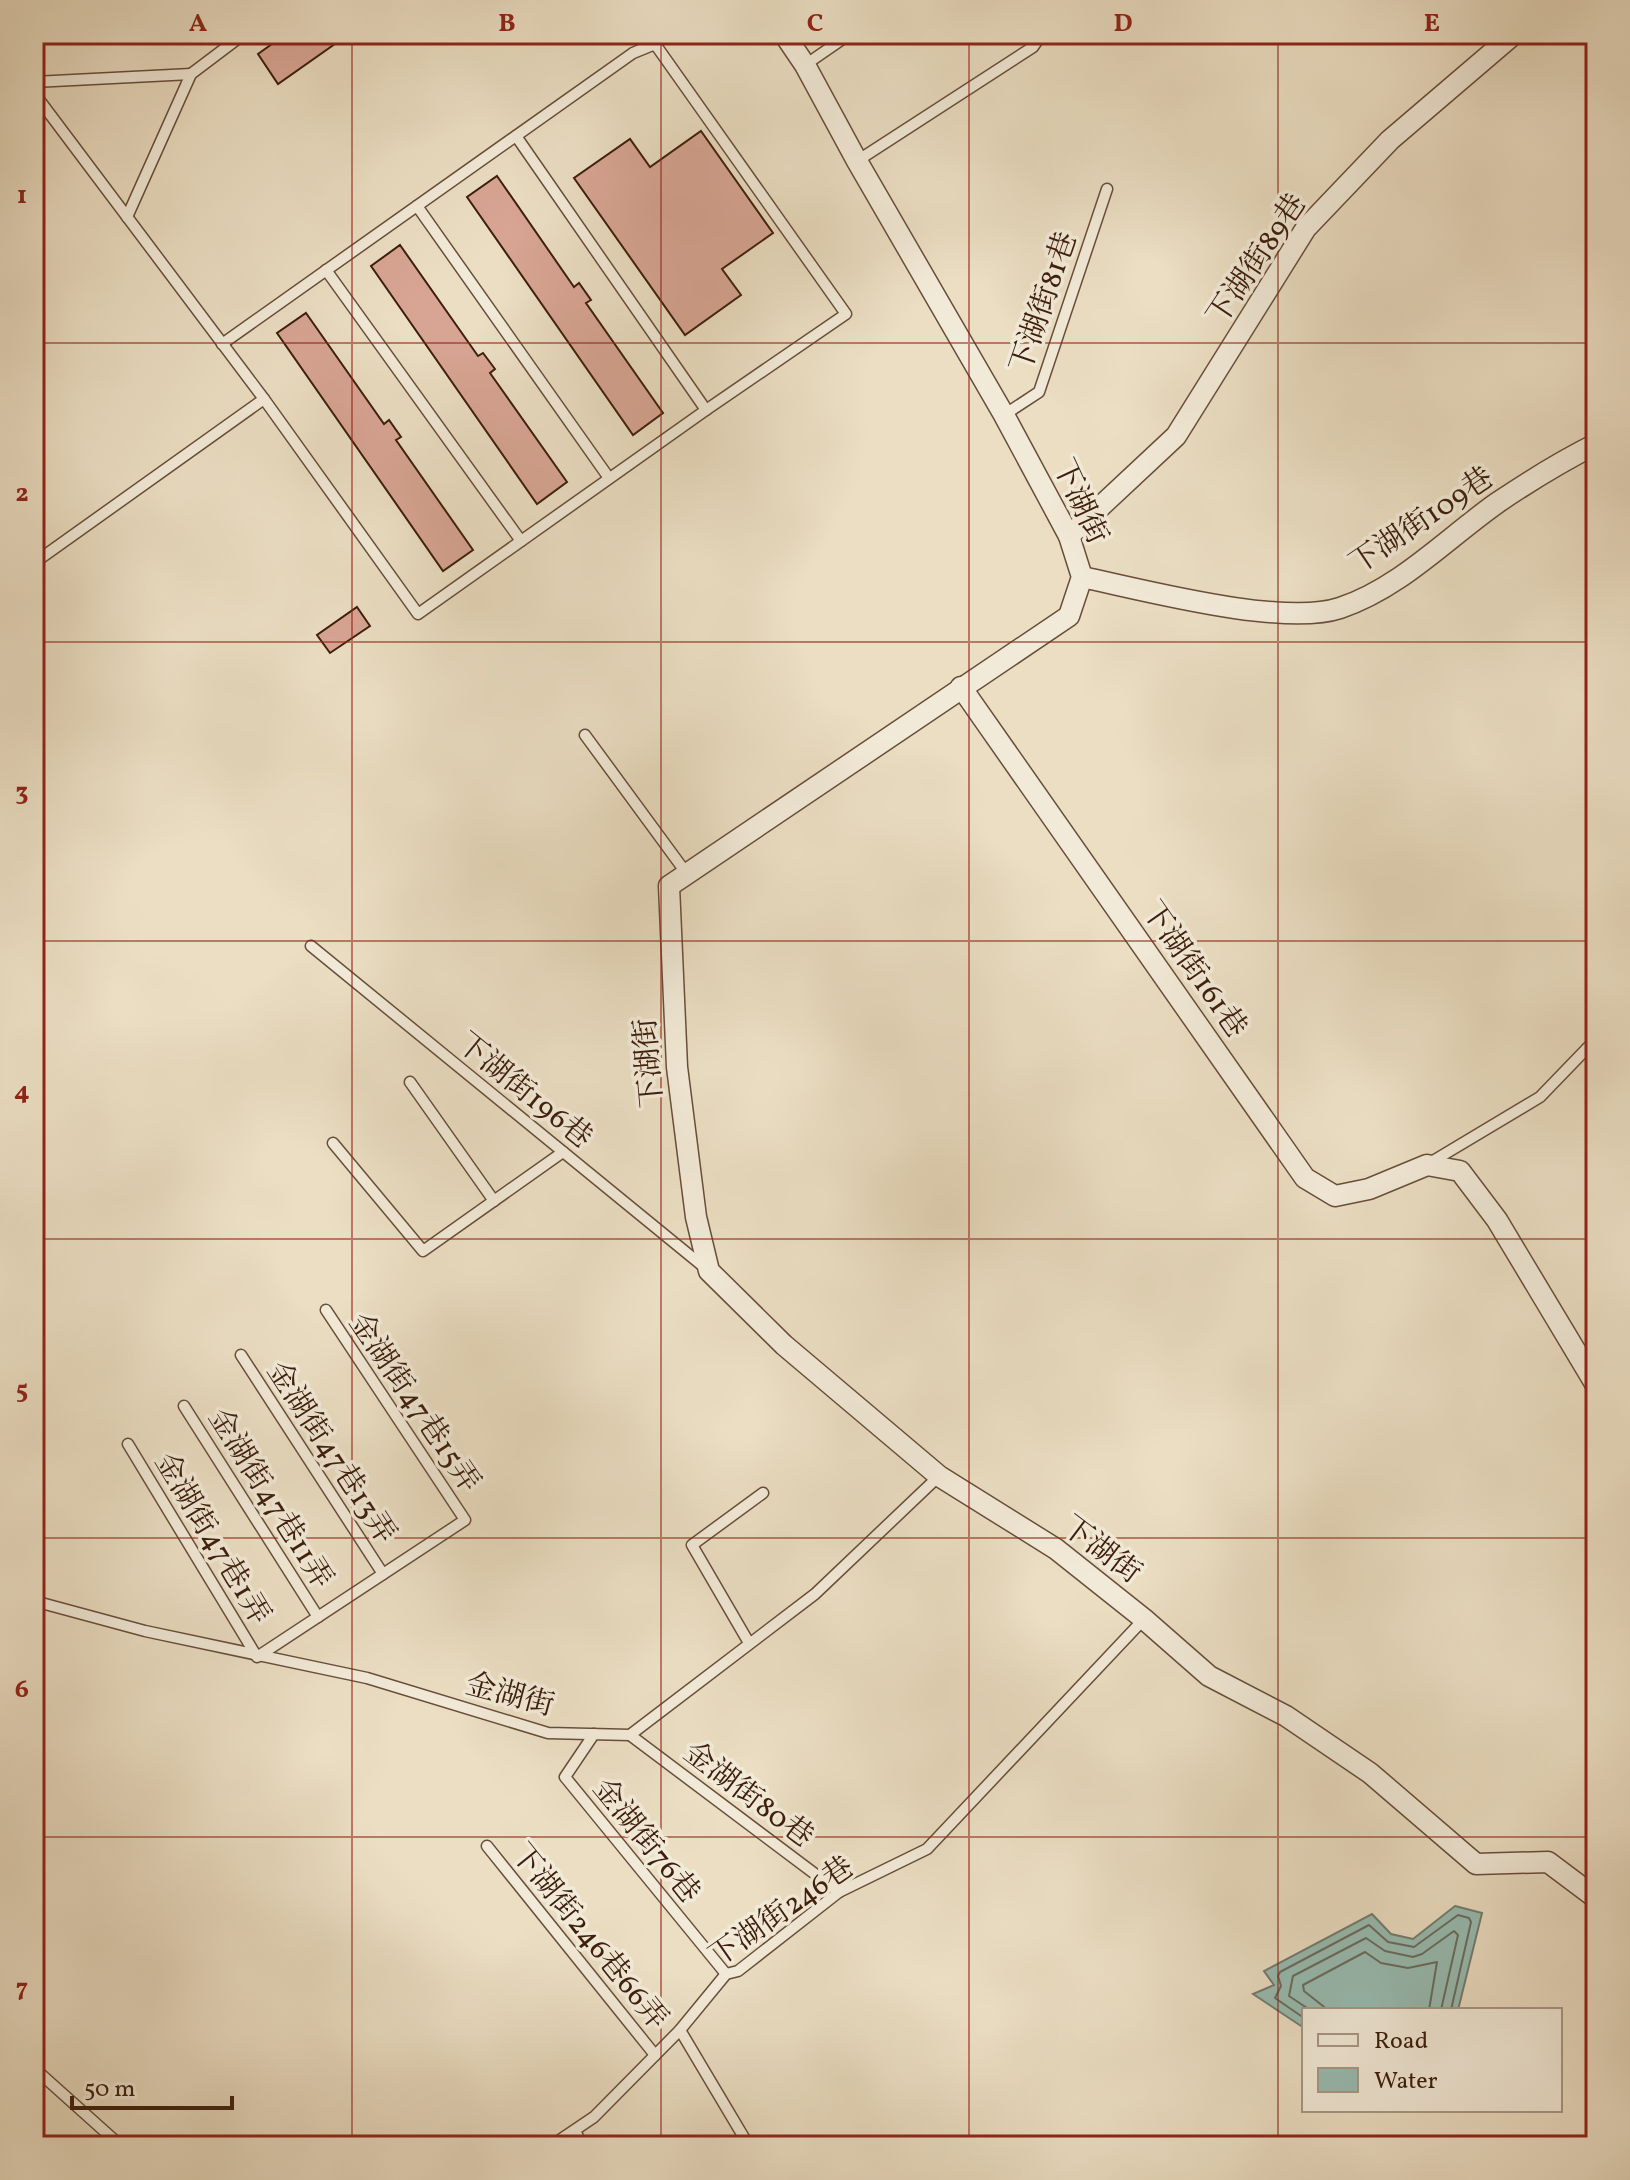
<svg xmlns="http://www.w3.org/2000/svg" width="1630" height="2180" viewBox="0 0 1630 2180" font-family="Vollkorn,'Noto Serif TC',serif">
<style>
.water{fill:#98bcb2;stroke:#747d70;stroke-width:2}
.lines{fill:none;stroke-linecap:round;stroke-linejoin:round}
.shore{stroke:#6a6d5f;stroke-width:2}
.building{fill:#d8a594;stroke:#3d1e0c;stroke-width:2}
.service-casing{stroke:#684e3a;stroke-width:13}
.minor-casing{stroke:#684e3a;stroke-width:23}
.service{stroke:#f2ead8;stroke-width:10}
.minor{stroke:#f2ead8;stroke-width:20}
.grid{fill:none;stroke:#8f2418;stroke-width:2;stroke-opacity:0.55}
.labels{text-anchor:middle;stroke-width:7;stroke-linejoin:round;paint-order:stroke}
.street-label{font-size:30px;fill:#3d1e0c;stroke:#f2ead8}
.neatline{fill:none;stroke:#8f2418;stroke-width:3}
.grid-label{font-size:26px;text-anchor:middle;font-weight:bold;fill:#8f2418}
</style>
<rect width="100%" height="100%" fill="#ebdec3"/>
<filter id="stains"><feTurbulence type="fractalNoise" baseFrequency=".0025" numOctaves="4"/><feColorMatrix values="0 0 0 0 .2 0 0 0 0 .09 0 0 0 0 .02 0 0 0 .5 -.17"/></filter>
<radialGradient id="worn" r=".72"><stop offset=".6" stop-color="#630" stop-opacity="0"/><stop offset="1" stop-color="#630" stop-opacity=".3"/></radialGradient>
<polygon class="water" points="1455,1906 1482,1913 1458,2010 1304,2010 1304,2028 1253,1994 1274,1985 1264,1971 1372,1914 1391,1934 1413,1939"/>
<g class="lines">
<g class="shore">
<polyline points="1310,2010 1289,1996 1293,1976 1366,1938 1385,1951 1413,1957 1422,1954 1454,1931 1458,1935 1441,2010"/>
<polyline points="1328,2010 1304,1991 1303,1985 1365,1952 1381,1963 1408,1968 1437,1962 1429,2010"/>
<polyline points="1304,2018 1275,1998 1281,1986 1278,1976 1280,1972 1369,1925 1388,1942 1414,1947 1458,1915 1469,1918 1471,1922 1451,2010"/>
</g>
</g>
<g class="building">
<polygon points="286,34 349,34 278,84 258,54"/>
<polygon points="701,131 773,233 722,269 741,295 685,335 574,178 630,139 650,167"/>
<polygon points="497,176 574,287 579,283 591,300 586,303 663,413 633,435 467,197"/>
<polygon points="400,245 478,356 483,353 495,369 490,373 567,482 537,504 371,266"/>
<polygon points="306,313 384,424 389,420 401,437 396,440 473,550 443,571 277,333"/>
<polygon points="357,607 370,626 330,653 317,635"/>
</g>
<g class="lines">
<defs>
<g id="service">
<polyline points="805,65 850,34"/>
<polyline points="34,82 191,74"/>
<polyline points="34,93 264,399 34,563"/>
<polyline points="516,136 706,410"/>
<polyline points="857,161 1033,47 1042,34"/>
<polyline points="417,206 609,478"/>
<polyline points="127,217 191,74 244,34"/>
<polyline points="326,270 521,541"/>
<polyline points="222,344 633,53 655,44 846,314 706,410 418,614 264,399"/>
<polyline points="1004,415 1039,392 1107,189"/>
<polyline points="585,735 687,874"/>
<polyline points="311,946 704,1267"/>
<polyline points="410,1082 494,1201"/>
<polyline points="333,1143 423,1251 563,1152"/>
<polyline points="1428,1164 1540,1097 1596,1039"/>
<polyline points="241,1355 383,1574"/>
<polyline points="184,1406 318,1617"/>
<polyline points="128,1444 257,1657 465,1520 326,1310"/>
<polyline points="34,1601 145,1631 367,1678 548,1733 630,1735 815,1594 939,1476"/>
<polyline points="749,1643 692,1545 763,1493"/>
<polyline points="594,1734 565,1777 726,1974"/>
<polyline points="630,1735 839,1892"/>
<polyline points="487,1846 655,2055"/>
<polyline points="680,2030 749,2146"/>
<polyline points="34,2068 121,2146"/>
<polyline points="575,2131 583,2146"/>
<polyline points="551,2146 594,2117 680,2030 726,1974 738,1971 839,1892 927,1849 1144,1619"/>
</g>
<g id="minor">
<polyline points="784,34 805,65 857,161 1004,415 1069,536 1082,577 1069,616 669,886 677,1067 696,1217 709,1271 784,1345 939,1476 1056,1549 1144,1619 1209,1676 1286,1716 1370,1773 1476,1864 1548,1862 1596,1898"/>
<polyline points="1069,536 1176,436 1306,228 1390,140 1514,34"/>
<path d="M1082,577C1144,590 1283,627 1340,608C1400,588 1446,539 1497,503C1528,482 1562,461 1596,444"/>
<polyline points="961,687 1305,1178 1335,1196 1369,1189 1427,1165 1460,1171 1497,1220 1596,1385"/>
</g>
</defs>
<use href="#service" class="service-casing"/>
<use href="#minor" class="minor-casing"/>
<use href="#service" class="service"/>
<use href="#minor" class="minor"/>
</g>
<path class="grid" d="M352,34V2146M661,34V2146M969,34V2146M1278,34V2146M34,343H1596M34,642H1596M34,941H1596M34,1239H1596M34,1538H1596M34,1837H1596"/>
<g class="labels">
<g class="street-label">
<text transform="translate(1256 259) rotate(-56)" y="10">下湖街89巷</text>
<text transform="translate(1043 302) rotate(-71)" y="10">下湖街81巷</text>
<text transform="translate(1081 501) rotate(65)" y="10">下湖街</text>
<text transform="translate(1421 520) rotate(-34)" y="10">下湖街109巷</text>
<text transform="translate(1195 969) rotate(55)" y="10">下湖街161巷</text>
<text transform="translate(648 1063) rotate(-95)" y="10">下湖街</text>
<text transform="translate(525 1090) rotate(39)" y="10">下湖街196巷</text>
<text transform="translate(415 1402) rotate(56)" y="10">金湖街47巷15弄</text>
<text transform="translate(332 1452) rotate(57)" y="10">金湖街47巷13弄</text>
<text transform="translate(271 1498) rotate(58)" y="10">金湖街47巷11弄</text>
<text transform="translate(213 1538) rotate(59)" y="10">金湖街47巷1弄</text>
<text transform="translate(1102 1549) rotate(37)" y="10">下湖街</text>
<text transform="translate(510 1694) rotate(15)" y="10">金湖街</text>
<text transform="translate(749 1794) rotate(37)" y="10">金湖街80巷</text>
<text transform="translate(647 1840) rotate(51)" y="10">金湖街76巷</text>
<text transform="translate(781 1911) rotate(-35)" y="10">下湖街246巷</text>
<text transform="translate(590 1936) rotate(51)" y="10">下湖街246巷66弄</text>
</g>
</g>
<rect width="1630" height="2180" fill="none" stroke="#ebdec3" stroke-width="88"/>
<rect x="1302" y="2008" width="260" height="104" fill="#f2ead8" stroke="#aa9886" stroke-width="2"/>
<rect x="1318" y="2034" width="40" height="12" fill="#f2ead8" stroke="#aa9886" stroke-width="2"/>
<text x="1374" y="2048" font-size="24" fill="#3d1e0c">Road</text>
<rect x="1318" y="2068" width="40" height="24" fill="#98bcb2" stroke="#aa9886" stroke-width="2"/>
<text x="1374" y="2088" font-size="24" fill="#3d1e0c">Water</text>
<path d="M72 2096v12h160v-12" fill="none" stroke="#3d1e0c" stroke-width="4"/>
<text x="84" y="2096" font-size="24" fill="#3d1e0c" stroke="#f2ead8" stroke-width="6" paint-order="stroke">50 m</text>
<rect x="44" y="44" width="1542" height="2092" class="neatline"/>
<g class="grid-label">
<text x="198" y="31">A</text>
<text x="507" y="31">B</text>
<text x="815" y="31">C</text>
<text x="1123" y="31">D</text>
<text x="1432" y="31">E</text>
<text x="22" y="203">1</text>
<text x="22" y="501">2</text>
<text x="22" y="800">3</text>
<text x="22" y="1099">4</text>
<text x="22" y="1398">5</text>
<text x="22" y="1697">6</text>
<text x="22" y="1996">7</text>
</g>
<rect width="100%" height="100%" filter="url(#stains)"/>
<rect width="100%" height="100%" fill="url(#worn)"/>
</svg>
